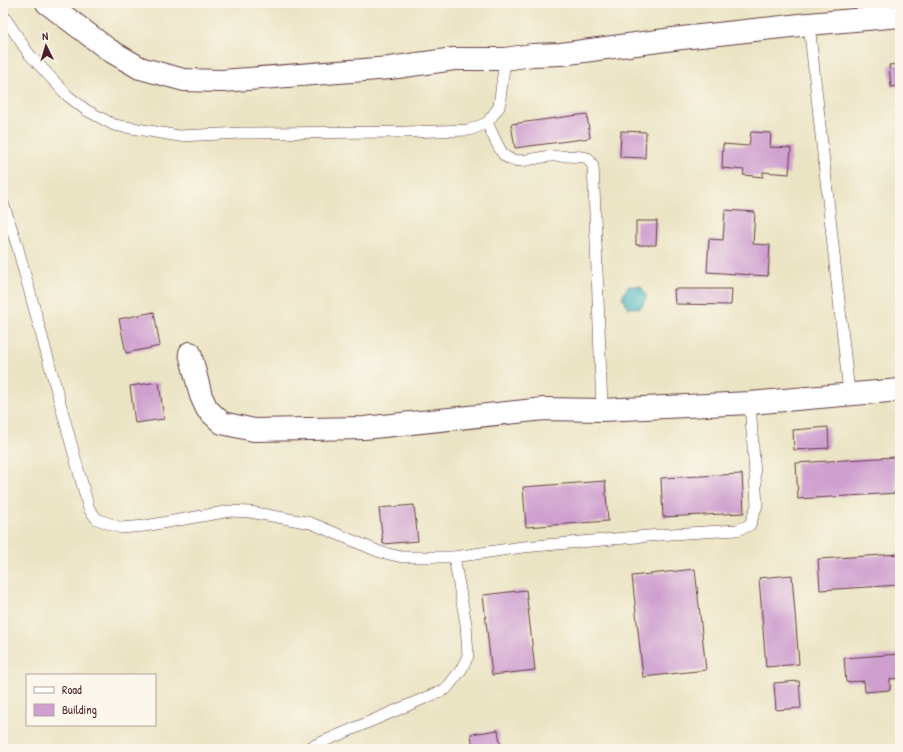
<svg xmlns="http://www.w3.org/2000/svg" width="903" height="752" viewBox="0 0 903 752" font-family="'Patrick Hand',sans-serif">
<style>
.water{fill:#44b3bd;stroke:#476974}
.building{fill:#ce9fcf}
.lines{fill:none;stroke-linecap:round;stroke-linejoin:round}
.lane-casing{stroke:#623d42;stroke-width:12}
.street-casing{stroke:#623d42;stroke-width:24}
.lane{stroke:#fff;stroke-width:11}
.street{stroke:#fff;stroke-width:22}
</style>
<rect width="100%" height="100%" fill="#fbf7ec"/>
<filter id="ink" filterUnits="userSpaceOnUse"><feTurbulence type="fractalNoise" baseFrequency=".025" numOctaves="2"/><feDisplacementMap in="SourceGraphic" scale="8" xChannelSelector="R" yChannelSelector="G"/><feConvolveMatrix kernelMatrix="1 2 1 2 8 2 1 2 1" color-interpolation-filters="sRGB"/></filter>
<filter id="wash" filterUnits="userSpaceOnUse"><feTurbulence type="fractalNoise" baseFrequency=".012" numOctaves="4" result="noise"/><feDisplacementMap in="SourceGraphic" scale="16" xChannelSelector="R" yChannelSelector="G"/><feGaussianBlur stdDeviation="0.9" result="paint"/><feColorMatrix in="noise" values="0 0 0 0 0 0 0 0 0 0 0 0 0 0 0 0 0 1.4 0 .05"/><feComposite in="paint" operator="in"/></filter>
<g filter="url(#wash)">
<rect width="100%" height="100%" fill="#ebe4c4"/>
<polygon class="water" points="628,286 641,286 647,297 641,308 628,308 622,297"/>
<g id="blocks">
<g class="building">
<polygon points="900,64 900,86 891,87 889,65"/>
<polygon points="587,114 590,138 515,148 511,124"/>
<polygon points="621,131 646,132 645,158 620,157"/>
<polygon points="751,132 771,133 770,147 791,148 789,174 763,172 763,177 743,175 744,170 722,168 723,144 749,146"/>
<polygon points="725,210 755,212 753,244 770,245 768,276 707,272 709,239 723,240"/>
<polygon points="636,221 657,221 656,245 636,245"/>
<polygon points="674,289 732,289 731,305 675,304"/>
<polygon points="154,312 160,346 126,353 119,319"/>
<polygon points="159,382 164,419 135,423 130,386"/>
<polygon points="828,427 829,448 794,450 793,430"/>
<polygon points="895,457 897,493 798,499 796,463"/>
<polygon points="742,474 744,513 663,517 661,478"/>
<polygon points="605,481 608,521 526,527 523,487"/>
<polygon points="414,505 418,541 383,544 379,508"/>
<polygon points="900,554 900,585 820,590 818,559"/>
<polygon points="695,569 706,670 643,677 632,576"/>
<polygon points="792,575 799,664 766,667 759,578"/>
<polygon points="526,590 535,670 492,675 483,595"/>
<polygon points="900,654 900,678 890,679 890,690 865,692 864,681 846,682 844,658"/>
<polygon points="799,681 801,708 776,710 774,683"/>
<polygon points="498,730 501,749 473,749 471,734"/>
</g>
</g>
</g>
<g filter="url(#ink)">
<use href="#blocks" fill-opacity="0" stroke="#623d42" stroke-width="1"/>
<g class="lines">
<defs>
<g id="lane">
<polyline points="3,15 29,54 68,96 86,110 114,125 179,136 242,133 406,132 469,130 487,123 499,107 505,59"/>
<polyline points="809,24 849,393"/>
<path d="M487,123C491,130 499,151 505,156C518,166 536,157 551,156C563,156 576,155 588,158L593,166L594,187L602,410"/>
<polyline points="3,203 17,245 89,509 97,519 121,528 145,526 230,511 250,512 311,523 380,552 402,557 454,557 523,547 671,534 737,530 750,525 757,505 750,403"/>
<polyline points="306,749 446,689 461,670 468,656 466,624 454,557"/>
</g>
<g id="street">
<polyline points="47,3 109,50 140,68 184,80 222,81 390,68 454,59 505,59 532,55 561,54 673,39 809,24 900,16"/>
<polyline points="190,353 201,396 207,409 222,423 254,430 364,428 544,409 602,410 750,403 900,390"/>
</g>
</defs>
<use href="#lane" class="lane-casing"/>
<use href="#street" class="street-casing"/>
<use href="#lane" class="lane"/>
<use href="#street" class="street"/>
</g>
</g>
<rect width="903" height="752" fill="none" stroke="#fbf7ec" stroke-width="16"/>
<rect x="26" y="674" width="130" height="52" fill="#fbf7ec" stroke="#b4a19f"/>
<rect x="34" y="687" width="20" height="6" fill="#ffffff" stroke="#b4a19f"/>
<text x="62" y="694" font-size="12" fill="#4a1f2b">Road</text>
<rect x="34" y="704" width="20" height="12" fill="#ce9fcf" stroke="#b4a19f"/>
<text x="62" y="714" font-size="12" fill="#4a1f2b">Building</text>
<g transform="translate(46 46) rotate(355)" stroke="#fbf7ec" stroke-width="3" paint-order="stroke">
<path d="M0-3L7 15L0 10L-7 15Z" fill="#4a1f2b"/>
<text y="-6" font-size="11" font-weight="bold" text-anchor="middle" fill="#4a1f2b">N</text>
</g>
</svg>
